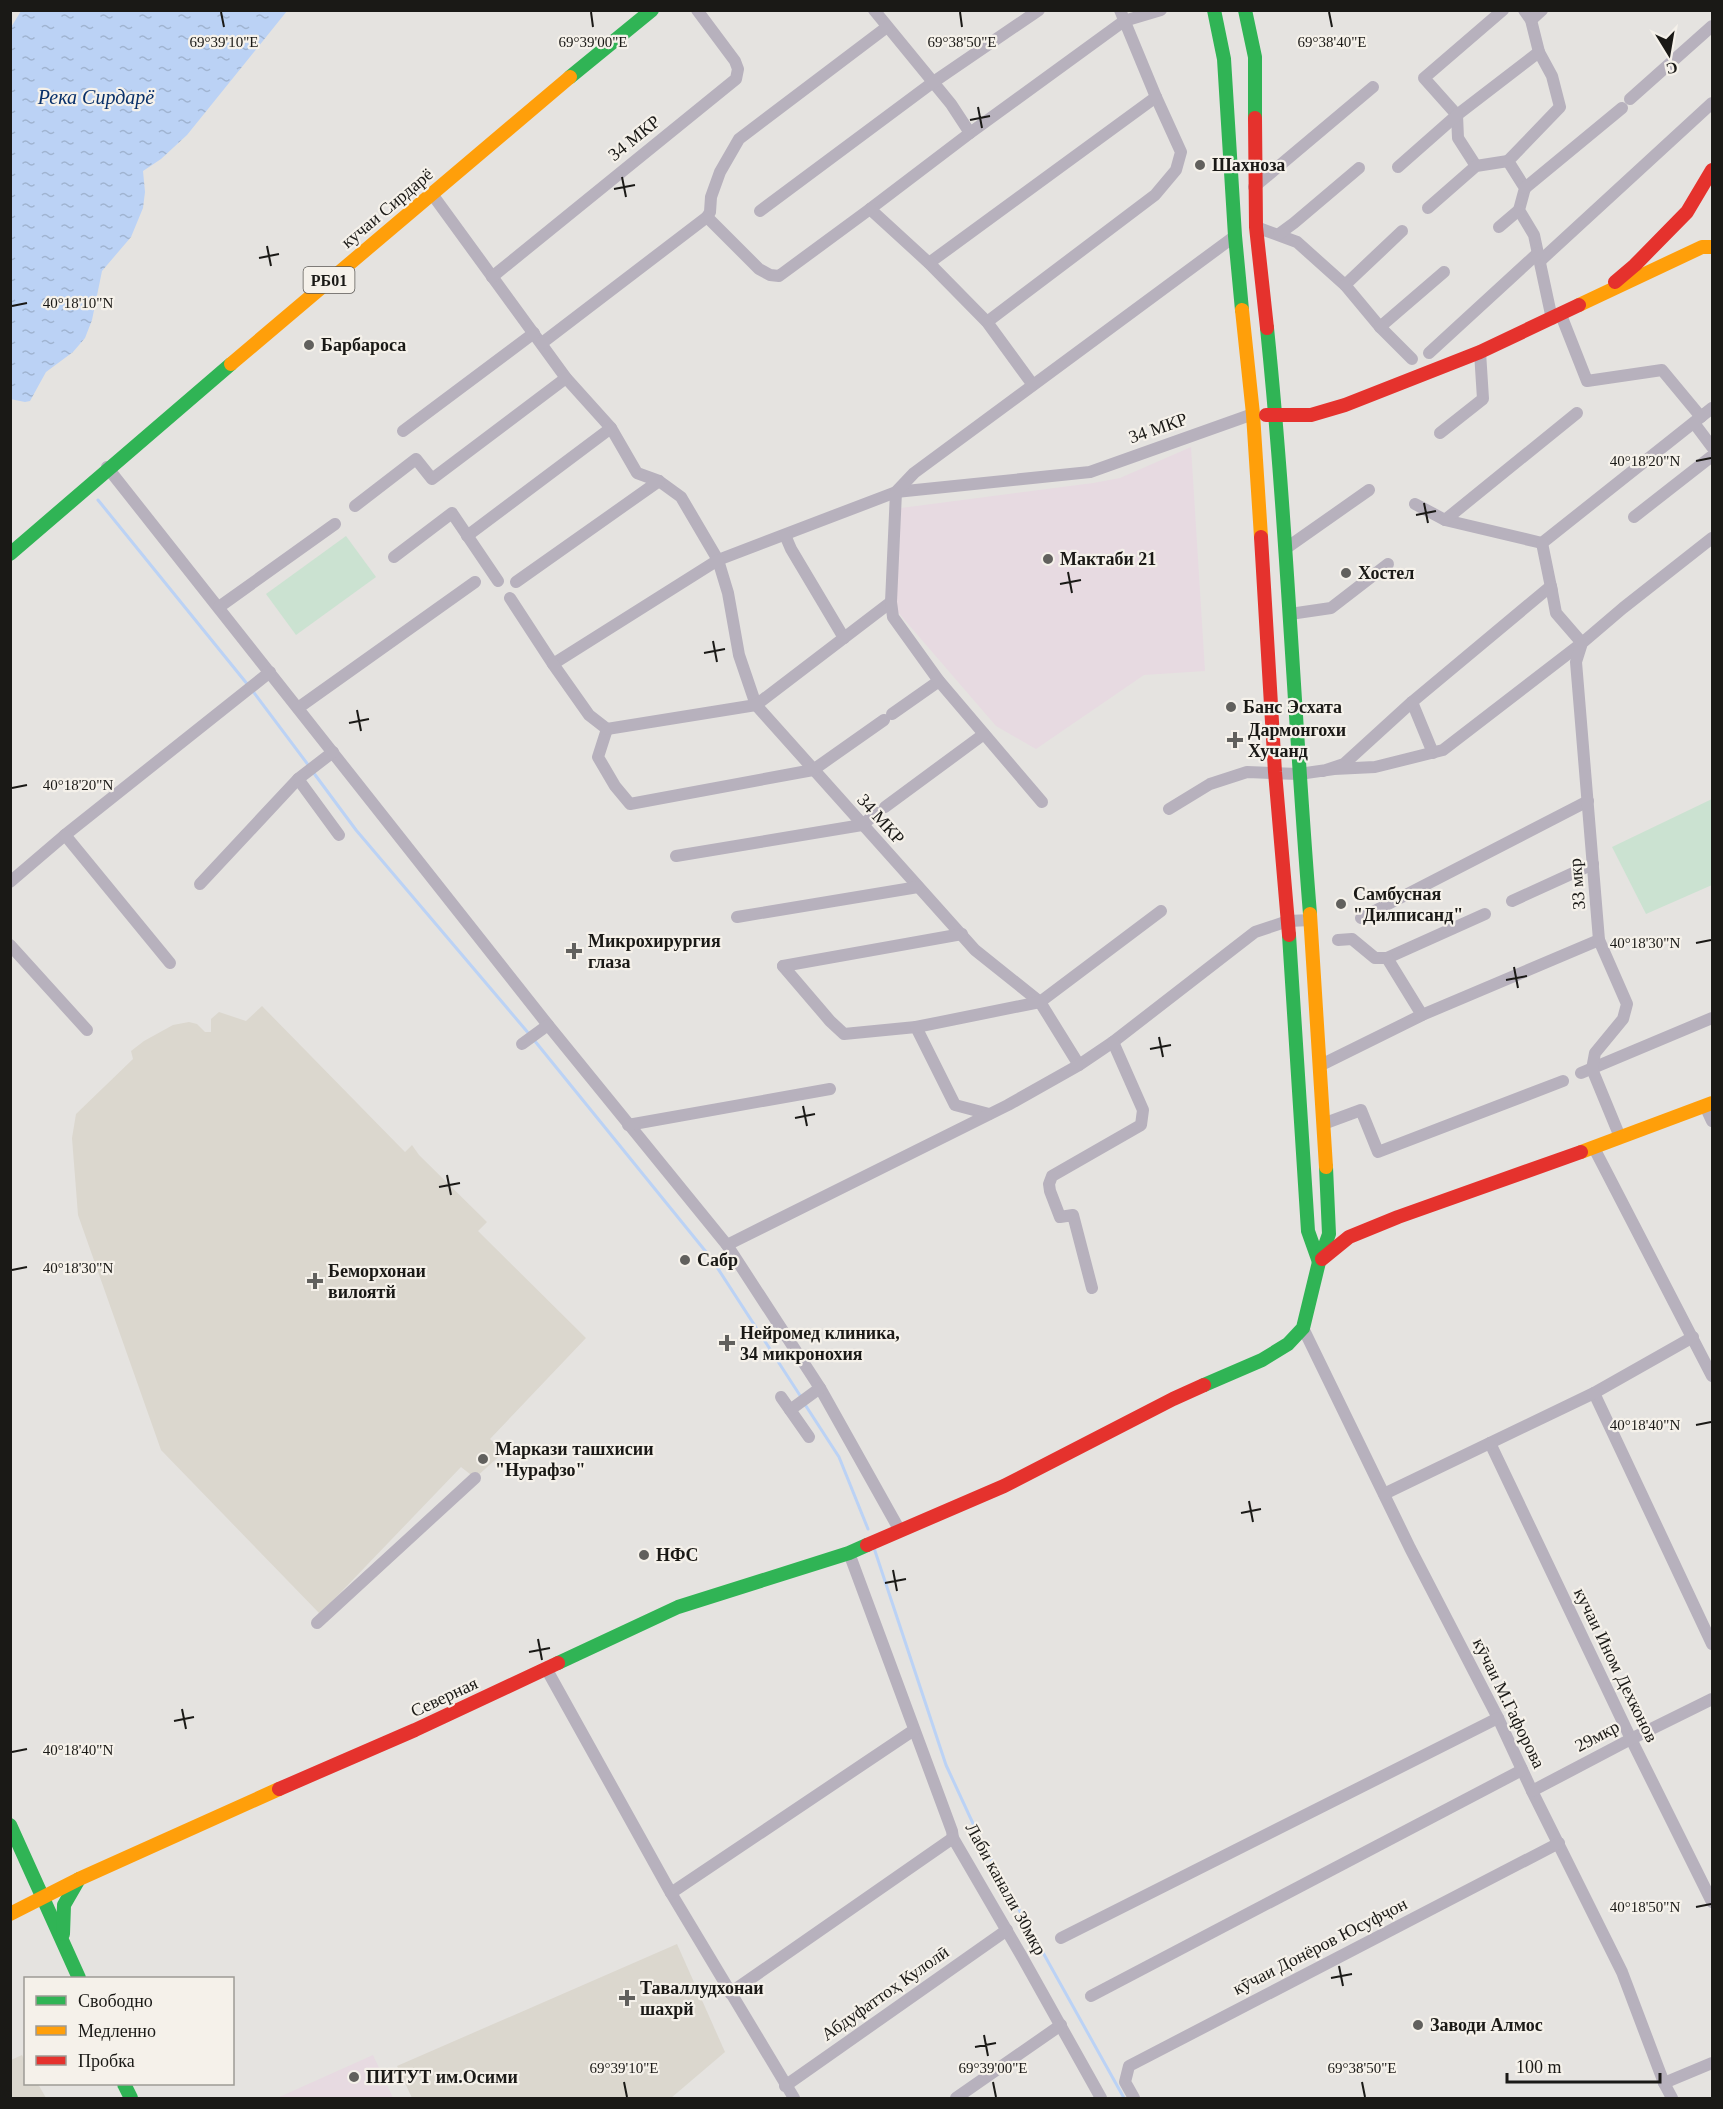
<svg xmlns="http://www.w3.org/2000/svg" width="1723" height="2109" viewBox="0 0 1723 2109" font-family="Georgia,serif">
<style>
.built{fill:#dbd7ce}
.education{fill:#e7dae1}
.green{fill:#cbe2d1}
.water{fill:url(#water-ripples)}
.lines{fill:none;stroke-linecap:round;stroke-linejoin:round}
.stream{stroke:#bbd2f5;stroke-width:3}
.street{stroke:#b7b1bd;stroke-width:12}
.fast{stroke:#30b455;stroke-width:14}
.slow{stroke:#ff9f0a;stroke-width:14}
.jam{stroke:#e5322d;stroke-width:14}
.ticks{fill:none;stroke:#1a1916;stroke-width:2}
.poi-dot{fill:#61605d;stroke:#f5f1ea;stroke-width:2}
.labels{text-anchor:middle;stroke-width:4.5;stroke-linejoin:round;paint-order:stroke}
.shield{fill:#f5f1ea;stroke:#5c5a56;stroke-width:1.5}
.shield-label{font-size:16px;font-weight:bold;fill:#1a1916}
.street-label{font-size:18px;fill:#1a1916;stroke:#f5f1ea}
.poi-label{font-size:18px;font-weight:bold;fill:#1a1916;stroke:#f5f1ea;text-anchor:start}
.water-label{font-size:20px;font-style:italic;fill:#08306a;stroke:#f5f1ea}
.ticks-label{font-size:15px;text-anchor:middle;fill:#1a1916;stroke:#f5f1ea;stroke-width:4.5;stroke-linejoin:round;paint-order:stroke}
</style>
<defs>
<pattern id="water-ripples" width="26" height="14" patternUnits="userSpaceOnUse" patternTransform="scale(1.5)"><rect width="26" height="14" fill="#bbd2f5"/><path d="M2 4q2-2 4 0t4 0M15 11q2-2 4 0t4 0" fill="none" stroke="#a0b4d1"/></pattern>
</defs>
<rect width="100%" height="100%" fill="#e5e3e0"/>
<g class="built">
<polygon points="262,1006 405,1152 412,1145 419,1155 487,1222 478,1231 586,1338 490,1439 504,1452 475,1478 461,1467 320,1614 161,1450 78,1215 72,1138 76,1114 133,1059 131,1051 144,1041 173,1025 189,1022 197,1024 205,1032 211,1032 211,1019 219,1012 246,1021"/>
<polygon points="677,1944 725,2052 671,2098 412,2098 397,2066"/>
<polygon points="22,2055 25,2061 26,2084 38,2084 46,2098 11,2098 11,2060"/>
</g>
<g class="education">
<polygon points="1191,447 1205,671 1144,675 1036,749 996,726 896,610 901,508 1093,483 1120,478"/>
<polygon points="373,2055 393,2098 277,2098"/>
</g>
<g class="green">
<polygon points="346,536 376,577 296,635 266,594"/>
<polygon points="1712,799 1712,885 1646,914 1612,847"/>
</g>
<polygon class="water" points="21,11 287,11 187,135 161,159 143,171 145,192 143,208 131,237 102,271 92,320 85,338 73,352 46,372 30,401 25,402 10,399 10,29"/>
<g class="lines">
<g class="stream">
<polyline points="98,500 248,685"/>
<polyline points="252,690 309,766"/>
<polyline points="313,772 356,830 530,1035"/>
<polyline points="534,1040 711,1258 801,1397"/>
<polyline points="804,1403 839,1457 868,1529"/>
<polyline points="874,1548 946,1765 982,1843 1124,2098"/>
</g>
<g class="street">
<polyline points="874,10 951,104 970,133"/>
<polyline points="1524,10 1531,20 1539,52 1552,76 1560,107 1508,161 1525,188 1519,210 1534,235 1552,319"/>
<polyline points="1531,20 1542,10"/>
<polyline points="1630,99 1712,26"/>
<polyline points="1476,166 1458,138 1457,115 1424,78 1503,10"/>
<polyline points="1398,167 1457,115 1539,52"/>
<polyline points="1254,187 1373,87"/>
<polyline points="1525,188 1622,108"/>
<polyline points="432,194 566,378 611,428 637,473 659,481 681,497 718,560 896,492 1090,472 1253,414"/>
<polyline points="1428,208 1476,166 1508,161"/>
<polyline points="870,209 970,133 1124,21 1161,10"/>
<polyline points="760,211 932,83 1039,10"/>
<polyline points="707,217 710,212 711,197 720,172 739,139 887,27"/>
<polyline points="1256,227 1297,242 1345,285 1402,231"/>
<polyline points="1499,227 1519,210"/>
<polyline points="1279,234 1294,223 1359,168"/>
<polyline points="1540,261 1712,103"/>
<polyline points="929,263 1156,97"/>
<polyline points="492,277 736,79 738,69 735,61 697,10"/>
<polyline points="1345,285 1380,327 1412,359"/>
<polyline points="1561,315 1587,381 1662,370 1701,417"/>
<polyline points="987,322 1155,195 1176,170 1181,152 1156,97 1120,10"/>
<polyline points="1380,327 1444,272"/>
<polyline points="542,343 707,217 759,269 770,275 779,276 870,209 929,263 987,322 1033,385"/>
<polyline points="1429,353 1538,253"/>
<polyline points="1694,423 1712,447"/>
<polyline points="403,431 534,333"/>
<polyline points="1440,433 1483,399 1480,352"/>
<polyline points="107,467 548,1025 727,1245 820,1388 899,1529"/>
<polyline points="1415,504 1445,520 1542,543"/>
<polyline points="355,506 416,459 432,479 566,378"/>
<polyline points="1634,517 1712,456"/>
<polyline points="1445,520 1577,413"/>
<polyline points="785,535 791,549 844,638"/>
<polyline points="467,536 611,428"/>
<polyline points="1542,543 1712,408"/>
<polyline points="1542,543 1552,592"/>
<polyline points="1285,549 1369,490"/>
<polyline points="394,557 452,513 498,581"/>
<polyline points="516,582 659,481"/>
<polyline points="510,598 553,664 718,560 728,593 739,655 756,705 975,950 1040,1002 1079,1065"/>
<polyline points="219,607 335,524"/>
<polyline points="1290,614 1331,608 1388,564"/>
<polyline points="553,664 589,715 607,729 598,757 615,786 630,804 813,770 884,720"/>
<polyline points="1412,702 1433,753"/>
<polyline points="298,708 475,582"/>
<polyline points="892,714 939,681"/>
<polyline points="607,729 756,705 891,602"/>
<polyline points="298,779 339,835"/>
<polyline points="1042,802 939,681 893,617 891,602 896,492 914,473 1235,236"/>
<polyline points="885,807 984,734"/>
<polyline points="1169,809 1210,784 1247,772 1299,774 1334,769 1375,767 1443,750 1582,643 1556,613 1551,586 1412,702 1344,764 1323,771"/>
<polyline points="676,856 862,825 877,813"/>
<polyline points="10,882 65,835"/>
<polyline points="200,884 298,779 333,752"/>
<polyline points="1512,901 1593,864"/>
<polyline points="737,917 918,887"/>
<polyline points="1361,918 1588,801"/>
<polyline points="1338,940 1352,939 1375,958 1387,958 1485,914"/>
<polyline points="10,945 87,1030"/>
<polyline points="1387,958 1422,1015"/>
<polyline points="170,963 65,835 270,672"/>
<polyline points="783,966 830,1021 844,1034 916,1027 955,1105 989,1114"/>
<polyline points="783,966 962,934"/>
<polyline points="916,1027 1040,1002 1161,911"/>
<polyline points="522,1044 548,1025"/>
<polyline points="1321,1065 1422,1015 1599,940"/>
<polyline points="1581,1073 1712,1018"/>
<polyline points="1705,1106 1712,1121"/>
<polyline points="1323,1124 1361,1110 1378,1152 1563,1081"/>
<polyline points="628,1125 830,1089"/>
<polyline points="1620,1137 1592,1069 1595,1053 1623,1019 1627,1004 1599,940 1576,662 1582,643 1623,608 1712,538"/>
<polyline points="1594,1148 1712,1376"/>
<polyline points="727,1245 1008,1105 1079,1065 1113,1042 1255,932 1288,921 1311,920"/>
<polyline points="1092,1288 1073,1215 1060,1217 1050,1191 1049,1184 1052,1176 1141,1125 1143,1110 1113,1042"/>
<polyline points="1303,1328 1410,1548 1498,1718 1532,1791 1622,1972 1664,2083 1672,2098"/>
<polyline points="1594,1393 1712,1644"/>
<polyline points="781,1397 809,1437"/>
<polyline points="790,1410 820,1388"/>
<polyline points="1490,1443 1631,1739 1712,1902"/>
<polyline points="1384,1494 1594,1393 1693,1337"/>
<polyline points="849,1553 952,1831 953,1838 1021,1955 1101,2098"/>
<polyline points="317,1623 475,1478"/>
<polyline points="547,1670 671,1893 794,2098"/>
<polyline points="1532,1791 1631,1739 1712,1699"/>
<polyline points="671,1893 914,1730"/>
<polyline points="1061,1938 1498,1718"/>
<polyline points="730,1993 953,1838"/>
<polyline points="1091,1996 1522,1770"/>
<polyline points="1664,2083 1712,2063"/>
<polyline points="785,2086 1007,1930"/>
<polyline points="956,2098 1061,2025"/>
<polyline points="1134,2098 1125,2082 1129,2066 1559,1843"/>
</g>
<g class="fast">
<polyline points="1214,10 1224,59 1235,236 1242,310"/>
<polyline points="1245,10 1255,57 1255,118"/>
<polyline points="570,77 652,10"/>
<path d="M1267,328C1287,523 1294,719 1310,914"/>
<polyline points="10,554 231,364"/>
<polyline points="1289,935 1308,1231 1319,1262"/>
<polyline points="1204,1385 1262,1360 1288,1344 1303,1328 1319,1262 1329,1234 1326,1167"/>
<polyline points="558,1663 678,1607 849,1553 867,1545"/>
<polyline points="10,1825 79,1978"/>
<polyline points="63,1934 64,1905 79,1879"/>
<polyline points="124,2084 131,2098"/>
</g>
<g class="slow">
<polyline points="1579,305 1702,247 1712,247"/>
<polyline points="1242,310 1253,414 1261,537"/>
<polyline points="231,364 570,77"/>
<polyline points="1310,914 1326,1167"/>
<polyline points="1581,1152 1712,1103"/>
<polyline points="10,1914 79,1879 279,1789"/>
</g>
<g class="jam">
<polyline points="1255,118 1256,227 1267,328"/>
<polyline points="1615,282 1635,265 1687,212 1712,170"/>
<polyline points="1266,415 1311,415 1345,405 1480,352 1579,305"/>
<polyline points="1261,537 1275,772 1289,935"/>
<polyline points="1322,1259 1349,1237 1398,1217 1581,1152"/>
<polyline points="867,1545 1004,1486 1173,1399 1204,1385"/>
<polyline points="279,1789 415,1730 558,1663"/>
</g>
</g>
<path class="ticks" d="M221,12L224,27M591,12L593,27M960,12L962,27M1329,12L1332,27M978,107L982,128M970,120L990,116M622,177L626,197M614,189L635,185M267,246L271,266M259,258L279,254M12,306L27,303M1696,461L1711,458M1424,503L1428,523M1416,515L1436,511M1068,572L1072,593M1060,584L1081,580M713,641L717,662M704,653L725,649M357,710L361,731M349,723L369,719M12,788L27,785M1696,943L1711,940M1514,967L1518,988M1506,980L1527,976M1159,1037L1163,1057M1150,1049L1171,1045M803,1106L807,1126M795,1118L815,1114M447,1175L451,1195M439,1187L460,1183M12,1270L27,1267M1696,1425L1711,1422M1249,1501L1253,1522M1241,1513L1261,1509M893,1570L897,1591M885,1583L906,1579M538,1639L542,1660M529,1652L550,1648M182,1709L186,1729M174,1721L194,1717M12,1752L27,1749M1696,1907L1711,1904M1339,1966L1343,1986M1331,1978L1352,1974M984,2035L988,2056M975,2047L996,2043M624,2082L627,2097M993,2082L996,2097M1362,2082L1365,2097"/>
<g class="poi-dot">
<circle cx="1200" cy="165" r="6"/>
<circle cx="309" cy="345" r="6"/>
<circle cx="1048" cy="559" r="6"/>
<circle cx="1346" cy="573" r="6"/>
<circle cx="1231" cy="707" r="6"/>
<path d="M1232 731h6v6h6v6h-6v6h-6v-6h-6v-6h6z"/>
<circle cx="1341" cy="904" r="6"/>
<path d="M571 942h6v6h6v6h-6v6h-6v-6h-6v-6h6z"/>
<circle cx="685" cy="1260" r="6"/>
<path d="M312 1272h6v6h6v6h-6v6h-6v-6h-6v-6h6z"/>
<path d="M724 1334h6v6h6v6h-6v6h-6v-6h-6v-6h6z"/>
<circle cx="483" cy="1459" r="6"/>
<circle cx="644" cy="1555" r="6"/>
<path d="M624 1989h6v6h6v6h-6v6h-6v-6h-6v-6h6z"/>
<circle cx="1418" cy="2025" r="6"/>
<circle cx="354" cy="2077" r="6"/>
</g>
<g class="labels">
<rect class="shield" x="303.5" y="267" width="51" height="26" rx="4.5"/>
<g class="shield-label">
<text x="329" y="286">РБ01</text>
</g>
<g class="street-label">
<text transform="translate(634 138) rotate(-39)" y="6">34 МКР</text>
<text transform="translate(387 208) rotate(-40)" y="6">кучаи Сирдарё</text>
<text transform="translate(1158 428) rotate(-19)" y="6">34 МКР</text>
<text transform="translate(881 819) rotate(48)" y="6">34 МКР</text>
<text transform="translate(1577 884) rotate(-95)" y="6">33 мкр</text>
<text transform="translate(1616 1665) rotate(64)" y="6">кучаи Ином Дехконов</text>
<text transform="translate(444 1697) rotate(-25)" y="6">Северная</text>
<text transform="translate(1509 1703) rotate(64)" y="6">кӯчаи М.Гафорова</text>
<text transform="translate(1597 1736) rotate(-28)" y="6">29мкр</text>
<text transform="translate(1006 1889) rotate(61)" y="6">Лаби канали 30мкр</text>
<text transform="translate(1320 1946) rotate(-27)" y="6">кӯчаи Донёров Юсуфҷон</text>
<text transform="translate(885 1993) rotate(-35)" y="6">Абдуфаттоҳ Кулолӣ</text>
</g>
<g class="poi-label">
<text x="1212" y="171">Шахноза</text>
<text x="321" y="351">Барбароса</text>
<text x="1060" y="565">Мактаби 21</text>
<text x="1358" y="579">Хостел</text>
<text x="1243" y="713">Банс Эсхата</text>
<text x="1248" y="736">Дармонгохи<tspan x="1248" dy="21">Хучанд</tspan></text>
<text x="1353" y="900">Самбусная<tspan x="1353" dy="21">"Дилписанд"</tspan></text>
<text x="588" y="947">Микрохирургия<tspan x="588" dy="21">глаза</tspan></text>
<text x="697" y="1266">Сабр</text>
<text x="328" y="1277">Беморхонаи<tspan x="328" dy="21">вилоятй</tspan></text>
<text x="740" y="1339">Нейромед клиника,<tspan x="740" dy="21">34 микронохия</tspan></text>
<text x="495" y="1455">Маркази ташхисии<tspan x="495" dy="21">"Нурафзо"</tspan></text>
<text x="656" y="1561">НФС</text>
<text x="640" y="1994">Таваллудхонаи<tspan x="640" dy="21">шахрй</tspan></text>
<text x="1430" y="2031">Заводи Алмос</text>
<text x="366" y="2083">ПИТУТ им.Осими</text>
</g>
<g class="water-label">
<text x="96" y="104">Река Сирдарё</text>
</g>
</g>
<g class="ticks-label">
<text x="224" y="47">69°39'10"E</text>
<text x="593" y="47">69°39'00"E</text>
<text x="962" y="47">69°38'50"E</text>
<text x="1332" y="47">69°38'40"E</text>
<text x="78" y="308">40°18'10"N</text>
<text x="1645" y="466">40°18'20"N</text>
<text x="78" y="790">40°18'20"N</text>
<text x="1645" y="948">40°18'30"N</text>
<text x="78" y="1273">40°18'30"N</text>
<text x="1645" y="1430">40°18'40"N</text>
<text x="78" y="1755">40°18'40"N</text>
<text x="1645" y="1912">40°18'50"N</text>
<text x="624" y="2073">69°39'10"E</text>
<text x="993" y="2073">69°39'00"E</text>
<text x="1362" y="2073">69°38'50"E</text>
</g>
<rect width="1723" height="2109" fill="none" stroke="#1a1916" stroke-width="24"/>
<rect x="24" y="1977" width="210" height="108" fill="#f5f1ea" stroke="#9d9b95" stroke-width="1.5"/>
<rect x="36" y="1996" width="30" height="9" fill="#30b455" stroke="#9d9b95" stroke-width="1.5"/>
<text x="78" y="2007" font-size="18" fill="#1a1916">Свободно</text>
<rect x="36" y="2026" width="30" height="9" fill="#ff9f0a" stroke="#9d9b95" stroke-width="1.5"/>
<text x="78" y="2037" font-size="18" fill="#1a1916">Медленно</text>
<rect x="36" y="2056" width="30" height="9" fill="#e5322d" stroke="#9d9b95" stroke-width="1.5"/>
<text x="78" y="2067" font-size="18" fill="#1a1916">Пробка</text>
<g transform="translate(1669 54) rotate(169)" stroke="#f5f1ea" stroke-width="4.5" paint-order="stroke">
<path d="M0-4.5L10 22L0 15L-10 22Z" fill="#1a1916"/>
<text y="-9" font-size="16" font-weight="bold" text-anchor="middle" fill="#1a1916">С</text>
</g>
<path d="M1507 2073v9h153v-9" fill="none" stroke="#1a1916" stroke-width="3"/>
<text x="1516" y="2073" font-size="18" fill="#1a1916" stroke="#f5f1ea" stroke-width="4.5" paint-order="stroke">100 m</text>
</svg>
